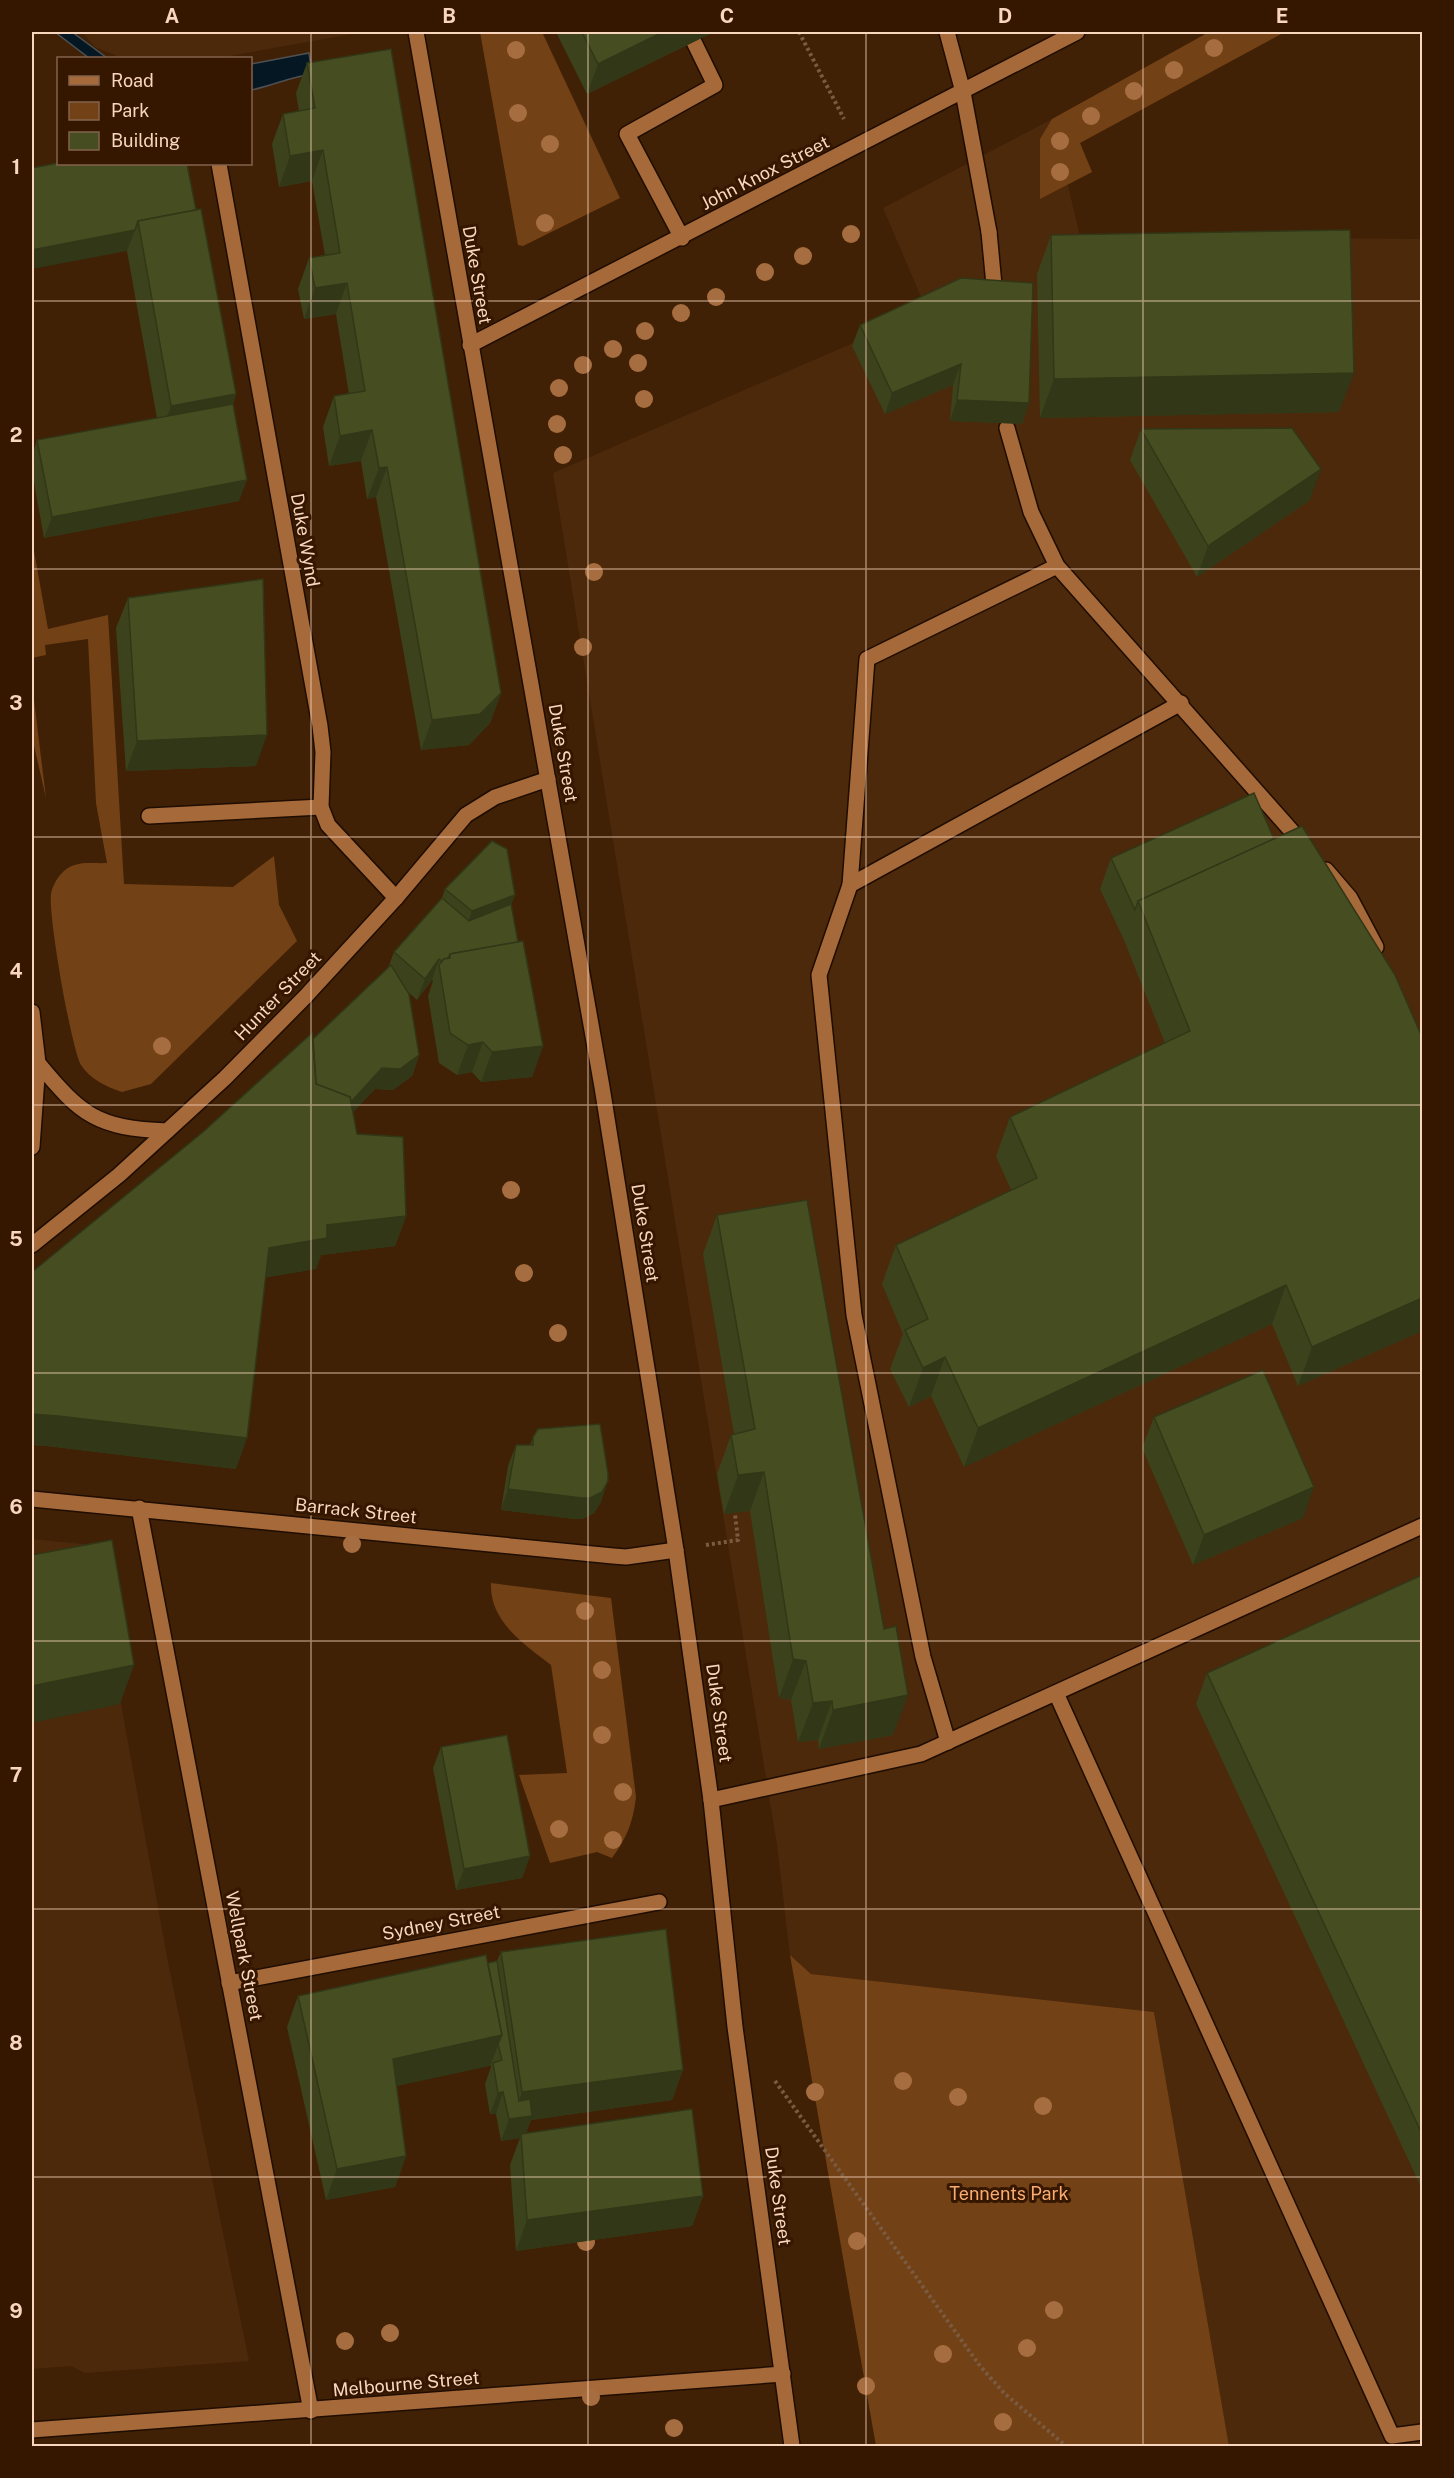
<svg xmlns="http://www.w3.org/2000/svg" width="1454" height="2478" viewBox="0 0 1454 2478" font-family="'Public Sans',sans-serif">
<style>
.built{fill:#4c290a}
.green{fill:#734116}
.water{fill:#051723;stroke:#4e5052;stroke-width:1.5}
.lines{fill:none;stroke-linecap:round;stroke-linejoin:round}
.service-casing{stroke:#1f0d01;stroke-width:18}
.minor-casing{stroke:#1f0d01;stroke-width:18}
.tertiary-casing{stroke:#1f0d01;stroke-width:18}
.path{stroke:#7a5a40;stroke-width:4;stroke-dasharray:3 3;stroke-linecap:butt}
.service{stroke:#a66939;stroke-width:15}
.minor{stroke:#a66939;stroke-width:15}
.tertiary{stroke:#a66939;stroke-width:15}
.tree{fill:#a66d40}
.wall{fill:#3c431c}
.shaded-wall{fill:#313717}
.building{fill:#464e21;stroke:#313717;stroke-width:1.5}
.grid{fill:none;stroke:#f9d6be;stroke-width:1.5;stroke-opacity:0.55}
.labels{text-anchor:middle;stroke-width:6;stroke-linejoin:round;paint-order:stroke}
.street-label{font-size:18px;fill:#f9d6be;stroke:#351700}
.park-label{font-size:18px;fill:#f9ab70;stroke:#351700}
.neatline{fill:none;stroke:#f9d6be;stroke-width:2}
.grid-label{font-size:20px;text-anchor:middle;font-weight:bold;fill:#f9d6be}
</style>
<rect width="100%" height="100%" fill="#402106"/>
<g class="built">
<polygon points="82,32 363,32 218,58 122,58 95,47"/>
<polygon points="1052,119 1080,236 1422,239 1422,2446 1229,2446 1154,2012 811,1974 790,1955 777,1845 553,473 927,311 883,208"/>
<polygon points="32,1539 92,1545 168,1962 249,2361 85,2373 71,2366 32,2369"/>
</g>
<g class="green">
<polygon points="480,32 542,32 620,198 523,246 518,245"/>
<polygon points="1209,32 1285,32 1080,143 1092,172 1040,199 1040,139 1052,119"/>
<path d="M32,540L48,629L108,615L124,884L233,887L274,856L279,905L297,941L151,1084L122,1092C107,1087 90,1079 81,1065C71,1047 48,915 51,894C52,888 56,879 61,874C74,859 91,864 107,863L96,803L88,639L45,645L46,655L32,658Z"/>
<polygon points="32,684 46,798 32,737"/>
<path d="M491,1583L611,1598L636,1797C633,1822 627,1838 612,1858L597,1852L550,1863L519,1775L567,1773L551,1665C524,1644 489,1621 491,1583Z"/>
<polygon points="790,1955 811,1974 1154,2012 1229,2446 876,2446"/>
</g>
<g class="water">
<polygon points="55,32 72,32 107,58 89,58"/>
<path d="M309,53L312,74C290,77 272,86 251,90V64Z"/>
</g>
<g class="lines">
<defs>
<g id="service">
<polyline points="989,232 994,285"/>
<polyline points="682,238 627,134 715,85 693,40"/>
<polyline points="1007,428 1031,512 1057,566 1304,845"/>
<polyline points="149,816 321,807"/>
<polyline points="1326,870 1350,898 1376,947"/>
<polyline points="850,885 867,659 1057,566"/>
<path d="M38,1063C82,1116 97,1128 167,1131"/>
<polyline points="1056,1693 1392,2436 1422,2432"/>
<polyline points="948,1742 923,1657 854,1315 819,975 850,885 1181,703"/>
<polyline points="711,1800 921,1754 1422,1526"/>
</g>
<g id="minor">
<polyline points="947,32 963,92 989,232"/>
<polyline points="219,164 320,726 323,752 321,807 328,825 396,898"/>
<polyline points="32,1012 38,1063 32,1147"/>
<polyline points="32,1245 119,1175 225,1078 305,997 396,898 466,815 495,797 548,779"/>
<polyline points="32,1499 613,1556 626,1557 676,1550"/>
<polyline points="139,1508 311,2411"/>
<polyline points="229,1983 659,1902"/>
<polyline points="32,2430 783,2374"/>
</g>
<g id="tertiary">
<polyline points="416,32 602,1087 676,1550 711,1800 735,2027 792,2446"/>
<polyline points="470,345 1077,32"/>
</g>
</defs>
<use href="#service" class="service-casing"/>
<use href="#minor" class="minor-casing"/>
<use href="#tertiary" class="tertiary-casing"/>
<g class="path">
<polyline points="799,32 844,119"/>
<polyline points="706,1545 738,1540 735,1514"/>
<polyline points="775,2081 980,2366 1004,2393 1066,2446"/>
</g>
<use href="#service" class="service"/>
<use href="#minor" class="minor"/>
<use href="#tertiary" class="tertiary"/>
</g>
<g class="tree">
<circle cx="1214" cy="48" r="9"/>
<circle cx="516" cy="50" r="9"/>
<circle cx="1174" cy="70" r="9"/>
<circle cx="1134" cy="91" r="9"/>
<circle cx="518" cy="113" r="9"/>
<circle cx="1091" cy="116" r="9"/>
<circle cx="1060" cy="141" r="9"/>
<circle cx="550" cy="144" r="9"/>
<circle cx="1060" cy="172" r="9"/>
<circle cx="545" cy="223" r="9"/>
<circle cx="851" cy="234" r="9"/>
<circle cx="803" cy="256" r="9"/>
<circle cx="765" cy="272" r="9"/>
<circle cx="716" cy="297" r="9"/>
<circle cx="681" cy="313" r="9"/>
<circle cx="645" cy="331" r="9"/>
<circle cx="613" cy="349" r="9"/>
<circle cx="638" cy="363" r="9"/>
<circle cx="583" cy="365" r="9"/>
<circle cx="559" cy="388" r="9"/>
<circle cx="644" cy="399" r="9"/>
<circle cx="557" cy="424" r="9"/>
<circle cx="563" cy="455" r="9"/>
<circle cx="594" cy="572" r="9"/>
<circle cx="583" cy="647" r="9"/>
<circle cx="162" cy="1046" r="9"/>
<circle cx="511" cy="1190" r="9"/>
<circle cx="524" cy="1273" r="9"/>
<circle cx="558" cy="1333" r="9"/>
<circle cx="352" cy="1544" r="9"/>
<circle cx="585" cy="1611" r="9"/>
<circle cx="602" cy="1670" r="9"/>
<circle cx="602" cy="1735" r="9"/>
<circle cx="623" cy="1792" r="9"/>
<circle cx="559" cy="1829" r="9"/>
<circle cx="613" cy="1840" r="9"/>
<circle cx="903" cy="2081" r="9"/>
<circle cx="815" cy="2092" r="9"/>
<circle cx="958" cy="2097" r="9"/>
<circle cx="1043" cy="2106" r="9"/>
<circle cx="857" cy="2241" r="9"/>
<circle cx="586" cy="2242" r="9"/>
<circle cx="1054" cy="2310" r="9"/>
<circle cx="390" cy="2333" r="9"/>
<circle cx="345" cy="2341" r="9"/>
<circle cx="1027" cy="2348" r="9"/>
<circle cx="943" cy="2354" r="9"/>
<circle cx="866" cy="2386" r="9"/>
<circle cx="591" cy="2397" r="9"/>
<circle cx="1003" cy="2422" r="9"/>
<circle cx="674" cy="2428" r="9"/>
</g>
<g class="wall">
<polygon points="556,32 714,32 587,94"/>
<polygon points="307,63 501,693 490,723 469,745 421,750 376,497 367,499 361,461 329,466 323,427 334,396 349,394 336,314 304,319 298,289 309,258 325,255 312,181 279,187 272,144 283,114 299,111 296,93"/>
<polygon points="32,168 196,210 236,394 233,404 239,501 44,538 32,471 32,456 37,440 157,418 127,251"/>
<polygon points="1051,235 1339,412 1040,418 1037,274"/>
<polygon points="961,278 1029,403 1022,424 950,421 953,385 885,414 852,346 860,325"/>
<polygon points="1141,429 1310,500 1197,577 1130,460"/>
<polygon points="128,598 256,766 126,771 116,628"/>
<polygon points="1111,858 1422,1331 1298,1386 1272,1324 964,1467 931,1396 909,1407 890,1369 903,1334 882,1284 896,1245 1011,1190 996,1156 1010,1117 1165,1043 1124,940 1100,889"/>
<polygon points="445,889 515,895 511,904 518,942 543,1046 532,1077 481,1082 472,1072 457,1075 439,1063 428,996 433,981 432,980 417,1000 408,992 419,1055 412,1076 393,1090 375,1089 353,1112 357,1134 406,1216 395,1246 321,1255 316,1269 266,1277 236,1469 47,1446 32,1445 32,1272 203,1132 313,1039 388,968 394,952 442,898"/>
<polygon points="717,1215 893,1735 819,1749 818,1740 798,1742 791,1700 779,1698 750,1511 724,1514 717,1474 731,1435 734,1434 703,1254"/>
<polygon points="1154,1417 1303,1518 1193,1565 1142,1448"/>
<polygon points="533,1437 601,1502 594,1513 583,1519 575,1519 501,1510 508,1466 516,1445 530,1445"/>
<polygon points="1422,1575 1422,2189 1196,1704 1207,1673"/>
<polygon points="441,1747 530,1856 522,1878 456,1890 433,1768"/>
<polygon points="501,1952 683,2070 672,2100 531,2120 526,2133 703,2196 692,2226 516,2251 510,2165 520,2138 501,2141 496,2114 490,2114 485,2084 491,2067 491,2065 396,2086 406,2156 395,2187 326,2200 287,2027 298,1996 497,1961"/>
</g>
<g class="shaded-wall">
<polygon points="663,32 714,32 587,94 598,64"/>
<polygon points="323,150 312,181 279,187 290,156"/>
<polygon points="135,230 127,251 32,269 32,250"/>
<polygon points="347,283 336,314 304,319 315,288"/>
<polygon points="961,364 953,385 885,414 892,393"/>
<polygon points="1354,373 1339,412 1040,418 1054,379"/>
<polygon points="236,394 225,425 160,437 171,406"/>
<polygon points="957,400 1029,403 1022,424 950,421"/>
<polygon points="372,430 361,461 329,466 340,436"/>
<polygon points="387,467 376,497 367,499 379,468"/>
<polygon points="1321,469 1310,500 1197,577 1208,546"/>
<polygon points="247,480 239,501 44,538 52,517"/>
<polygon points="501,693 490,723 469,745 421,750 432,720"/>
<polygon points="267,735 256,766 126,771 137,741"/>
<polygon points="515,895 504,925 461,942 472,911"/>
<polygon points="439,959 432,980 417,1000 425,979"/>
<polygon points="483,1042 472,1072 457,1075 468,1045"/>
<polygon points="543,1046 532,1077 481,1082 492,1052"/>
<polygon points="419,1055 412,1076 393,1090 375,1089 339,1127 347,1106 382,1068"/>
<polygon points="406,1216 395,1246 321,1255 316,1269 258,1279 269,1248 327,1225"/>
<polygon points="1286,1285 1272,1324 964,1467 978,1428"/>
<polygon points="1422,1298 1422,1331 1298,1386 1312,1347"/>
<polygon points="945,1357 931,1396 909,1407 923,1368"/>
<polygon points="32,1414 58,1416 247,1438 236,1469 47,1446 32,1445"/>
<polygon points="764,1472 750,1511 724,1514 738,1475"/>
<polygon points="608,1481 601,1502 594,1513 583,1519 575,1519 501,1510 508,1489"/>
<polygon points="1314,1487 1303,1518 1193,1565 1204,1535"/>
<polygon points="793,1659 806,1661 791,1700 779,1698"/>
<polygon points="134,1665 120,1704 32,1723 32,1686"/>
<polygon points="908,1695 893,1735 819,1749 833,1710"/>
<polygon points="832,1701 818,1740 798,1742 813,1703"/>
<polygon points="530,1856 522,1878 456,1890 464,1869"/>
<polygon points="502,2035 490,2066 382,2089 393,2059"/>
<polygon points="683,2070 672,2100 531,2120 524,2137 521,2134 520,2138 501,2141 509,2119 513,2119 522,2092"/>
<polygon points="503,2092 496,2114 490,2114 498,2093"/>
<polygon points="406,2156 395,2187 326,2200 337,2169"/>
<polygon points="703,2196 692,2226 516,2251 527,2220"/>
</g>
<g class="building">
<polygon points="582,32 663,32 598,64"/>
<polygon points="391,49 501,693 480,714 432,720 387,467 379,468 372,430 340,436 334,396 365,391 347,283 315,288 309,258 340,253 323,150 290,156 283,114 315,108 307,63"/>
<polygon points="58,163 187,164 196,210 138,221 135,230 32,250 32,168"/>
<polygon points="201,209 236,394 171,406 138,221"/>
<polygon points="1350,230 1354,373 1054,379 1051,235"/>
<polygon points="961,278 1033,283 1029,403 957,400 961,364 892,393 860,325"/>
<polygon points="233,404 247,480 52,517 37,440"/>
<polygon points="1292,428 1321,469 1208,546 1141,429"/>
<polygon points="263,579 267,735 137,741 128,598"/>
<polygon points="1254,793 1274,839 1138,901 1135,910 1111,858"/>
<polygon points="1302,826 1395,975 1422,1037 1422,1298 1312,1347 1286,1285 978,1428 945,1357 923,1368 905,1330 928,1319 896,1245 1037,1178 1010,1117 1190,1031 1138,901"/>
<polygon points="492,841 507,849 515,895 472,911 445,889"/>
<polygon points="442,898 469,921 511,904 518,942 450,954 448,958 444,959 442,961 439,959 425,979 394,952"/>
<polygon points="523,941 543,1046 492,1052 483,1042 468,1045 450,1033 439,965 444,959 450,958 450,954"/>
<polygon points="391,965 409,994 419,1055 400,1069 382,1068 351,1102 350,1097 316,1084 313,1039"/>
<polygon points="312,1033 316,1084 350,1097 357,1134 403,1137 406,1216 327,1225 327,1238 269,1248 247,1438 58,1416 32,1414 32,1272 203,1132"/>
<polygon points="807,1200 884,1629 896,1626 908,1695 833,1710 832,1701 813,1703 806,1661 793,1659 764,1472 738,1475 731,1435 755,1429 717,1215"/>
<polygon points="1263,1370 1314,1487 1204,1535 1154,1417"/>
<polygon points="600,1424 608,1474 608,1481 602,1492 590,1498 582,1498 508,1489 516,1445 533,1445 533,1437 538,1429"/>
<polygon points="112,1540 134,1665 32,1686 32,1555"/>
<polygon points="1422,1575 1422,2134 1207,1673"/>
<polygon points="507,1735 530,1856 464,1869 441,1747"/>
<polygon points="666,1929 683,2070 522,2092 501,1952"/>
<polygon points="486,1955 502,2035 393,2059 406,2156 337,2169 298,1996"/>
<polygon points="497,1961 519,2101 530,2099 532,2116 509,2119 503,2092 498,2093 493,2063 502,2060 498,2044 502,2035 488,1963"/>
<polygon points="692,2109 703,2196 527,2220 521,2134"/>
</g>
<path class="grid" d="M311,32V2446M588,32V2446M866,32V2446M1143,32V2446M32,301H1422M32,569H1422M32,837H1422M32,1105H1422M32,1373H1422M32,1641H1422M32,1909H1422M32,2177H1422"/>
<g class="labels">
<g class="street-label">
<text transform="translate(765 173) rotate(-27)" y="6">John Knox Street</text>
<text transform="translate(477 275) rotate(80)" y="6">Duke Street</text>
<text transform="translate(305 540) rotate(80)" y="6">Duke Wynd</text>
<text transform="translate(563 753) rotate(80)" y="6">Duke Street</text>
<text transform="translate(278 996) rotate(-46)" y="6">Hunter Street</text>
<text transform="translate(645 1233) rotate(81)" y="6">Duke Street</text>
<text transform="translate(356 1511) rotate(6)" y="6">Barrack Street</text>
<text transform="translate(719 1713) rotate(82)" y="6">Duke Street</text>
<text transform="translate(441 1923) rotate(-11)" y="6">Sydney Street</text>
<text transform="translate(244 1956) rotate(79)" y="6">Wellpark Street</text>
<text transform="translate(778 2196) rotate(82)" y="6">Duke Street</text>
<text transform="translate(406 2384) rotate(-5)" y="6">Melbourne Street</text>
</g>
<g class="park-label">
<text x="1009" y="2200">Tennents Park</text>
</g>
</g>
<rect width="1454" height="2478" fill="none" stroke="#351700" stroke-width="66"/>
<rect x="57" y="57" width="195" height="108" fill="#351700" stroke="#83634c" stroke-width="1.5"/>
<rect x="69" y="76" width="30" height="9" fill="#a66939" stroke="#83634c" stroke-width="1.5"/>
<text x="111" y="87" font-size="18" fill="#f9d6be">Road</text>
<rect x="69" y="102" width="30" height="18" fill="#734116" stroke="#83634c" stroke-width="1.5"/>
<text x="111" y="117" font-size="18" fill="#f9d6be">Park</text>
<rect x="69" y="132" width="30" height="18" fill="#464e21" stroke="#83634c" stroke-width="1.5"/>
<text x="111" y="147" font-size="18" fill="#f9d6be">Building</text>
<rect x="33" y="33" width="1388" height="2412" class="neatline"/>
<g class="grid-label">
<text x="172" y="23">A</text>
<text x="449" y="23">B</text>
<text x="727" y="23">C</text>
<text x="1005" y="23">D</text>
<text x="1282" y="23">E</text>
<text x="16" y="174">1</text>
<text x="16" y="442">2</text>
<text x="16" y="710">3</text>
<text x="16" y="978">4</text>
<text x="16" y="1246">5</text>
<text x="16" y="1514">6</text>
<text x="16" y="1782">7</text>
<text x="16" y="2050">8</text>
<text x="16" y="2318">9</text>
</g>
</svg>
